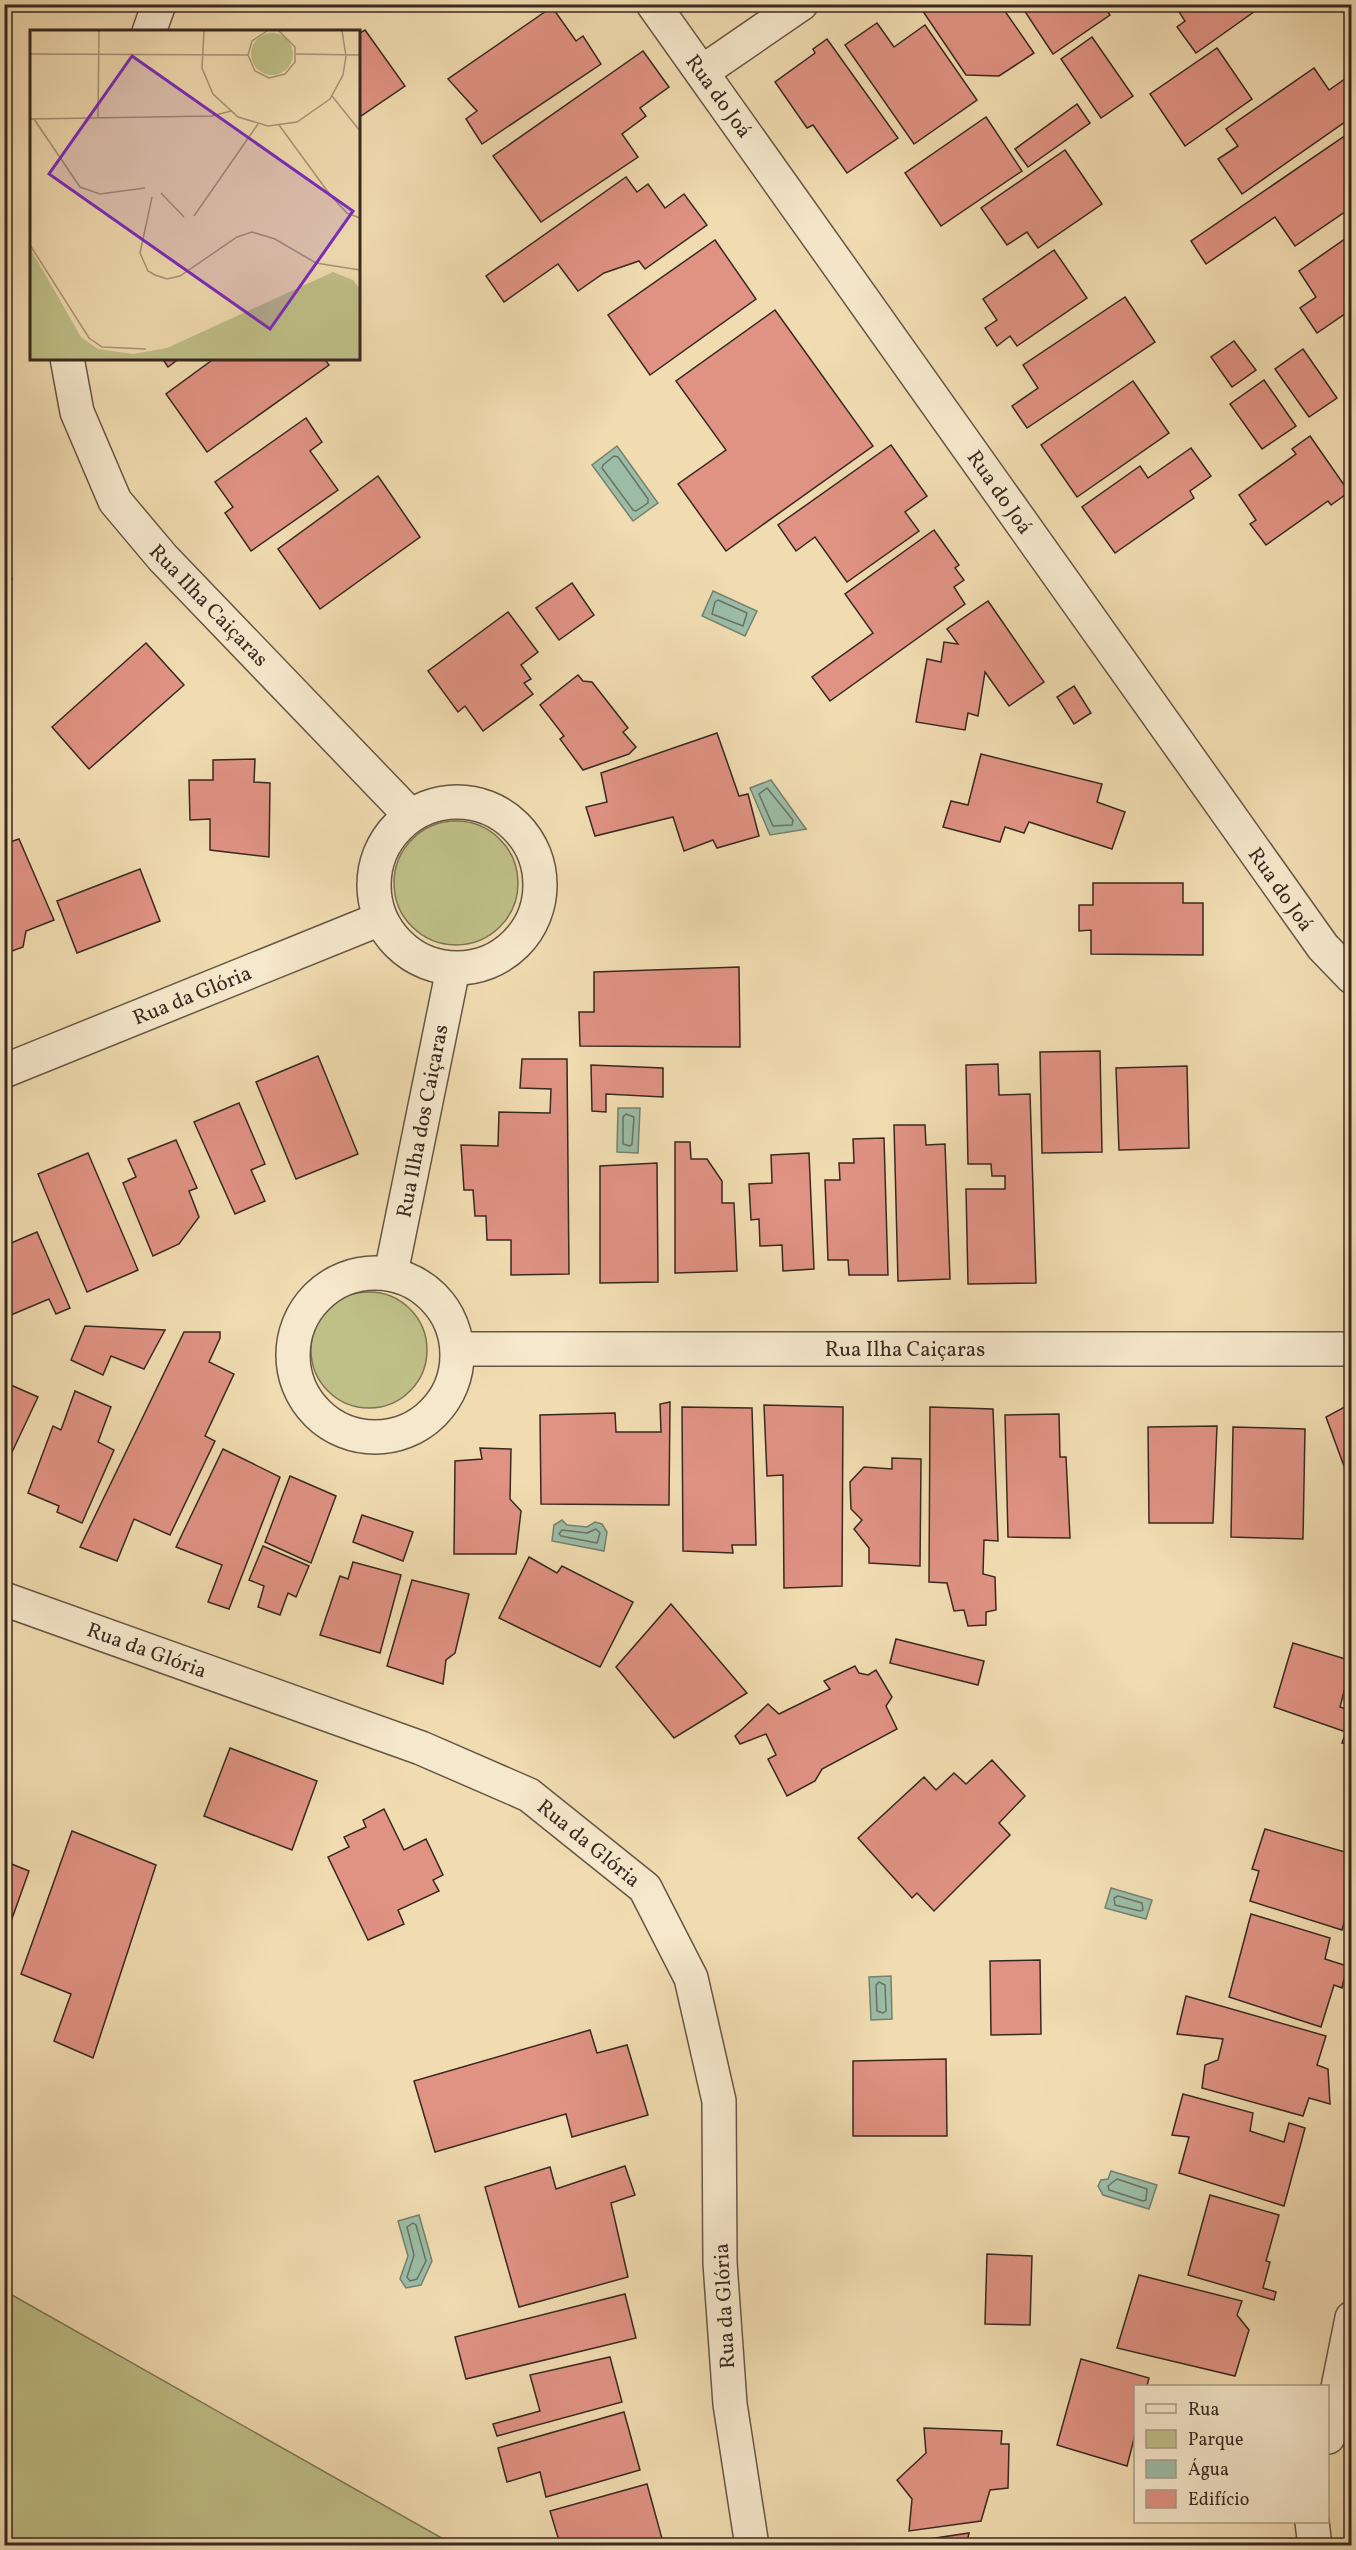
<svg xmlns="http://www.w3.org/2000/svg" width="1356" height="2550" viewBox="0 0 1356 2550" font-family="Vollkorn,serif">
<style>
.green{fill:#bfbf88;stroke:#7c7454;stroke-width:1.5}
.water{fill:#9cbca6;stroke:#748170;stroke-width:1.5}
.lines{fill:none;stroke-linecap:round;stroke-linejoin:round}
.shore{stroke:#6a7263;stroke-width:1.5}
.building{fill:#e09283;stroke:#382920;stroke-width:1.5}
.street-casing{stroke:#665644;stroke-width:36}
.street{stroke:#f6e8cc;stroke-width:33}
.labels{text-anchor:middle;stroke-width:5;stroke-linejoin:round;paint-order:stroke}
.street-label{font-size:21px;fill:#382920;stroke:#f6e8cc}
.inset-road{fill:none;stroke:#a79477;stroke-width:1.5}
.view{fill:#7b2cbf;fill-opacity:0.15;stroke:#7b2cbf;stroke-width:3}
.inset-edge{fill:none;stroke:#382920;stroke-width:3}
</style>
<rect width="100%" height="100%" fill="#f1dcb1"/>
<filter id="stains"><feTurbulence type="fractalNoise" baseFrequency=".00333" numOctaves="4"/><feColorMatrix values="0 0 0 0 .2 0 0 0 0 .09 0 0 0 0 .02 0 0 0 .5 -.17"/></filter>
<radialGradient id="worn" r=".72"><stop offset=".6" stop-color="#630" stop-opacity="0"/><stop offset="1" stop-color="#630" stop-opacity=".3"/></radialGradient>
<g class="green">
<circle cx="456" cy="883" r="62"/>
<circle cx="369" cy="1350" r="58"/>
<polygon points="4,2291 5,2291 454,2545 5,2545"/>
</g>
<g class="water">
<polygon points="617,446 658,503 633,521 592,465"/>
<polygon points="713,591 757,611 745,636 702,616"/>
<polygon points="771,780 806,829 807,829 770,835 750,788"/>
<polygon points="618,1108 640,1108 638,1153 617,1152"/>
<polygon points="562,1520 567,1525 587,1527 595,1522 602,1524 607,1532 604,1551 552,1541 554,1525"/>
<polygon points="1111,1888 1152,1900 1146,1919 1105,1908"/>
<polygon points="891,1976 892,2019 871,2020 869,1977"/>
<polygon points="1111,2171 1157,2185 1149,2209 1103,2195 1098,2186 1101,2180 1108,2179"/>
<polygon points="419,2215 432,2261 421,2285 406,2288 400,2279 408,2256 398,2221"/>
</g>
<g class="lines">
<g class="shore">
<polygon points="614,456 618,457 648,499 648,503 636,511 633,510 602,468 603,465"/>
<polygon points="718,600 747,613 743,626 712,614 715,602"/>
<polygon points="767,788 793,820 792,825 773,826 759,794"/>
<polygon points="626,1114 634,1117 632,1144 630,1146 623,1144 623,1117"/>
<polygon points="596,1529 600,1533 597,1543 561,1536 559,1534 562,1530 587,1533"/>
<polygon points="1118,1896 1142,1903 1143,1910 1140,1911 1115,1905 1114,1898"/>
<polygon points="879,1982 885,1985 886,2011 883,2013 877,2011 876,1985"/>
<polygon points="1117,2179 1147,2189 1146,2200 1143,2201 1109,2190 1108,2186"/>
<polygon points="413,2223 416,2225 426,2261 417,2279 410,2281 407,2277 414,2255 407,2227"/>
</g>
</g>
<g class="building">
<polygon points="918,4 1000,4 1034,53 999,76 966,75"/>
<polygon points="1020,4 1103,4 1110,15 1053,54"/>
<polygon points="1174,4 1265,4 1196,53 1177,27 1185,21"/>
<polygon points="552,7 576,41 583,36 601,64 482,144 466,119 477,111 448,79"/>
<polygon points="877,23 894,47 925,25 977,100 914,144 845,45"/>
<polygon points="365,30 405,86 358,118 358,34"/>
<polygon points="1092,37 1133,96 1101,118 1061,59"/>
<polygon points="827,39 898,138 847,173 813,125 807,128 775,82 815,53 813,49"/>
<polygon points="1217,48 1252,99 1185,146 1150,94"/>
<polygon points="643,51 669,87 640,108 646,116 622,134 638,157 541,222 493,156"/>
<polygon points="1314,68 1329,90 1352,74 1352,117 1242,194 1218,159 1238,146 1226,129"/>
<polygon points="4,100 11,102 10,159 4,158"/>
<polygon points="1077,104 1090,123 1028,167 1015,149"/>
<polygon points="986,117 1022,171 941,226 905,173"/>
<polygon points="1352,131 1352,207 1295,246 1275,217 1206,264 1191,241"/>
<polygon points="1065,150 1102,204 1038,248 1027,232 1007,245 981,208"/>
<polygon points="626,177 637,192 648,184 665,208 684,194 707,225 645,269 639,261 604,273 578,291 558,264 504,302 486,276"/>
<polygon points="1352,234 1352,309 1317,333 1300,308 1316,297 1299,271"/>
<polygon points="715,240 756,299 650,375 608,315"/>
<polygon points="1054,250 1087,298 1017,346 1010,336 997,346 985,328 997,320 983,299"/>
<polygon points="1125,297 1155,342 1027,428 1012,406 1038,388 1023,365"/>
<polygon points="775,310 873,446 726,551 678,484 726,450 676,381"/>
<polygon points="1234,341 1256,370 1232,387 1211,357"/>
<polygon points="1303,349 1337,398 1309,417 1275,369"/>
<polygon points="162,358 180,358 168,367"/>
<polygon points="215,358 324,358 329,365 207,452 166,394"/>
<polygon points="1264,380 1296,426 1262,449 1230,404"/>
<polygon points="1133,381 1169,433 1077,497 1041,445"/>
<polygon points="306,418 322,442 310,451 338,490 251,551 225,513 233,507 215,482"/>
<polygon points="1310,436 1349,492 1331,505 1328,501 1266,545 1250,524 1256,520 1239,495 1296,454 1292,449"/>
<polygon points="891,445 927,496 905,512 919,531 847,582 815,537 796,551 778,525"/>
<polygon points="1191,448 1211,476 1190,491 1194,498 1115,553 1082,507 1140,466 1148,478"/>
<polygon points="378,476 420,537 320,609 278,549"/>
<polygon points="4,479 11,493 4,495"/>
<polygon points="934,530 959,565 955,568 964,580 954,587 965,604 830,701 812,677 873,633 845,594"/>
<polygon points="4,555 12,579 4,583"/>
<polygon points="572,583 594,615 559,640 536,608"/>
<polygon points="988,601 1044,682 1009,706 985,672 978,716 968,713 965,730 916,722 927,659 941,662 944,642 958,644 947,629"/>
<polygon points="508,612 538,652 521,665 531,679 524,683 533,694 483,731 465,706 458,712 428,671"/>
<polygon points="146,643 184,685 89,769 52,727"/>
<polygon points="578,675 583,681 592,682 628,728 623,732 636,747 629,754 583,770 560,739 564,736 540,705"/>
<polygon points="1074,686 1091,713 1074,724 1057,697"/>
<polygon points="717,733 739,796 748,794 759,836 717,848 713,840 684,851 673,817 595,836 586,807 607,802 601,773"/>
<polygon points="981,754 1102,784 1097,802 1125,812 1112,849 1029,822 1024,833 1005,827 1000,842 943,827 951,801 968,805"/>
<polygon points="255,759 254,782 270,783 269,857 210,850 210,819 190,820 189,780 213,780 213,760"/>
<polygon points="19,839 54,920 26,931 23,947 4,954 4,844"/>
<polygon points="140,869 160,921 77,953 57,901"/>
<polygon points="1093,883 1183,883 1183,903 1203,903 1203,955 1091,954 1091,930 1079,931 1079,905 1093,905"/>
<polygon points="739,967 740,1047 580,1046 579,1012 594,1012 594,972"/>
<polygon points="1100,1051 1102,1152 1042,1153 1040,1052"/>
<polygon points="318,1056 358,1154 296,1179 256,1082"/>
<polygon points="522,1059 567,1059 569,1274 511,1275 511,1240 487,1240 486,1216 475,1216 473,1190 464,1190 461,1145 498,1146 499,1112 550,1113 551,1089 520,1088"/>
<polygon points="998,1064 999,1095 1030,1094 1036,1283 968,1284 966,1189 1005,1189 1005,1176 992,1176 991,1164 968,1164 966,1065"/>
<polygon points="591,1065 663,1068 663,1097 606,1094 606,1112 592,1111"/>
<polygon points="1187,1066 1189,1148 1119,1150 1116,1068"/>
<polygon points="239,1103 265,1164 251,1170 265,1201 235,1214 194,1122"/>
<polygon points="894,1125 925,1125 926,1145 945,1144 950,1279 898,1281"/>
<polygon points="884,1138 888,1275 849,1275 848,1260 828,1260 825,1180 840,1180 839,1163 854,1163 853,1139"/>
<polygon points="176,1140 197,1188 189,1191 199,1217 179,1244 153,1256 123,1183 136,1177 128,1159"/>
<polygon points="675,1142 690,1142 691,1159 707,1159 722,1181 722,1203 734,1203 737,1271 675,1273"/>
<polygon points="88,1153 138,1270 87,1292 38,1174"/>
<polygon points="809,1153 814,1269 783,1271 782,1245 760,1246 759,1219 751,1220 749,1184 772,1183 771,1155"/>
<polygon points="657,1163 658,1282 600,1283 600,1166"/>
<polygon points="37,1232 70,1308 56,1314 49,1299 11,1315 4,1300 4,1246"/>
<polygon points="85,1326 165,1330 144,1369 111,1356 103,1375 71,1360"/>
<polygon points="184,1332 220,1332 220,1338 209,1362 234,1374 205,1436 215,1441 170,1535 134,1519 117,1561 80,1547"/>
<polygon points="4,1382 38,1397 4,1469"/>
<polygon points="75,1391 111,1407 98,1442 114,1450 82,1523 57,1512 59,1506 28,1493 53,1426 61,1430"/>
<polygon points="670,1402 669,1505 541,1504 540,1415 615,1413 616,1432 661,1432 660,1404"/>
<polygon points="1352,1403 1352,1488 1326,1417"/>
<polygon points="764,1405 843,1407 842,1586 784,1588 783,1475 767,1476"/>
<polygon points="682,1407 752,1408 756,1545 732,1545 733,1553 683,1551"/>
<polygon points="930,1407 993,1409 998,1541 984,1540 983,1574 995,1577 996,1610 986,1612 986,1625 968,1626 964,1610 954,1611 947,1583 929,1582"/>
<polygon points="1059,1414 1060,1457 1066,1457 1070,1538 1008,1537 1005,1415"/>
<polygon points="1217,1426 1213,1523 1149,1523 1148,1427"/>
<polygon points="1233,1427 1305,1429 1303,1539 1231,1537"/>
<polygon points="480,1448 511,1449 510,1499 521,1511 516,1554 454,1554 455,1461 482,1459"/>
<polygon points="223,1449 280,1477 229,1609 208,1602 222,1565 176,1547"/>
<polygon points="892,1458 921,1459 920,1566 869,1563 869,1548 854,1529 862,1520 851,1509 850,1482 864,1467 892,1469"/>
<polygon points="290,1476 336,1496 311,1563 265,1542"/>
<polygon points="362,1515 413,1532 403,1561 353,1542"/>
<polygon points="263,1546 309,1566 296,1597 288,1593 280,1615 258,1607 264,1586 249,1580"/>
<polygon points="529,1557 557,1573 562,1566 633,1602 600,1667 499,1618"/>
<polygon points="353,1562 401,1575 380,1653 320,1635 340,1576 348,1579"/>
<polygon points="412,1580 469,1594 455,1653 446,1660 443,1684 387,1666"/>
<polygon points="671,1604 747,1693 674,1738 616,1667"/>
<polygon points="896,1639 984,1661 978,1685 890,1663"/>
<polygon points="1293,1643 1352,1661 1340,1707 1352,1711 1352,1746 1342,1743 1346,1732 1274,1707"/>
<polygon points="855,1666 859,1673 868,1675 876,1670 892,1697 886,1706 897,1729 822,1769 815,1781 787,1796 768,1759 776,1755 766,1734 740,1744 735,1736 768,1704 779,1714 830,1689 824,1681"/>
<polygon points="230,1748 317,1781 292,1850 204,1816"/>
<polygon points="992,1760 1025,1796 999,1823 1010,1835 934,1911 917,1893 912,1898 858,1838 924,1777 936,1790 954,1773 966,1784"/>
<polygon points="384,1809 404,1850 426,1839 443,1875 433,1880 439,1891 398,1910 404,1924 368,1940 328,1857 349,1847 344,1837 366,1827 363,1820"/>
<polygon points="1265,1829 1352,1854 1352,1893 1342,1930 1250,1901 1259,1871 1252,1869"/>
<polygon points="72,1831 156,1865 93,2058 54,2041 71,1994 21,1974"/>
<polygon points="4,1861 29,1871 4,1941"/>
<polygon points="1251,1914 1330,1938 1325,1959 1347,1966 1342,1988 1334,1985 1321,2027 1229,1997"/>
<polygon points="1040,1960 1041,2034 991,2035 990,1961"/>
<polygon points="1186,1996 1326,2036 1317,2065 1328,2069 1330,2104 1309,2098 1303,2116 1202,2088 1205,2065 1218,2060 1223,2039 1177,2034"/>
<polygon points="590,2030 597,2053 627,2045 648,2115 572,2137 566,2114 435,2152 414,2081"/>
<polygon points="946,2059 947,2136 853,2136 853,2061"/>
<polygon points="1183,2094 1253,2113 1250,2131 1284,2142 1289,2123 1305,2128 1284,2206 1179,2173 1189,2137 1172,2135"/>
<polygon points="625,2166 635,2195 611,2203 628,2277 519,2307 485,2187 550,2167 556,2189"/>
<polygon points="1210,2195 1279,2215 1266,2261 1270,2262 1263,2288 1276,2292 1274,2300 1188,2275"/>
<polygon points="987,2254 1032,2256 1030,2325 985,2324"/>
<polygon points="1139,2275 1242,2301 1237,2315 1249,2330 1235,2376 1117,2348"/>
<polygon points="625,2294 636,2338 466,2379 455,2337"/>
<polygon points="610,2357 622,2402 497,2436 493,2424 540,2411 530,2375"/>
<polygon points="1081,2359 1149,2378 1147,2386 1136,2386 1136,2431 1127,2466 1057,2445"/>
<polygon points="624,2412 640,2470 546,2497 540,2472 507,2482 498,2448"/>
<polygon points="924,2428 1002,2431 1001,2444 1009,2444 1008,2488 990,2490 981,2521 909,2531 912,2499 897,2480 926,2453"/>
<polygon points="647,2484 664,2546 554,2546 560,2544 550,2511"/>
<polygon points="969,2533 966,2546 882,2546"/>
</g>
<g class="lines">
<defs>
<g id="street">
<polyline points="653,4 1323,947 1352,977"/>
<polyline points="149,32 159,4"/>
<polyline points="702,72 801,4"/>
<polyline points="67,358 77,412 115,501 163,558 410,815"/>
<circle cx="457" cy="885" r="83"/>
<polyline points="4,1071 380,919"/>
<circle cx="375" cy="1355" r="82"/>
<polyline points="391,1273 453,969"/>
<polyline points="458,1349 1352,1349"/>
<polyline points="4,1599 421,1748 529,1795 645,1888 691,1978 719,2101 720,2263 730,2404 752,2546"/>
<polyline points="1328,2437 1352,2318"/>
<polyline points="1312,2522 1315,2546"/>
</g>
</defs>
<use href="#street" class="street-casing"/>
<use href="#street" class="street"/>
</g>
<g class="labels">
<g class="street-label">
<text transform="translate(719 96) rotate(54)" y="7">Rua do Joá</text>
<text transform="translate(1000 492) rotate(55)" y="7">Rua do Joá</text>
<text transform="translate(209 605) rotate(46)" y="7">Rua Ilha Caiçaras</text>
<text transform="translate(1281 889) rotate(55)" y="7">Rua do Joá</text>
<text transform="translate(192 995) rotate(-22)" y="7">Rua da Glória</text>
<text transform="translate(422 1121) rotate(-79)" y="7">Rua Ilha dos Caiçaras</text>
<text x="905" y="1356">Rua Ilha Caiçaras</text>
<text transform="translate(147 1650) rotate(20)" y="7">Rua da Glória</text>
<text transform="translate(589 1843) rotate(39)" y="7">Rua da Glória</text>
<text transform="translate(724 2306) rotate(-93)" y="7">Rua da Glória</text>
</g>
</g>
<g transform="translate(30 30)">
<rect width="330" height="330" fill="#f1dcb1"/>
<path d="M221 24a21 21 0 1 1 42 0a21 21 0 1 1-42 0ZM0,218L51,307L68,319L103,324L137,318L303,242L323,250L330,259V329H0Z" fill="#bfbf88"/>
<path class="inset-road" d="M174,1L172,38L183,64L208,87L238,96L267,92L300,69L313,45L316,26L312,1M237,1L222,11L218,25L225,41L239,48L255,44L265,32V17L249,1M0,24L218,25M266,24L330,25M302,66L330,101M68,87L69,1M0,89L182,86L201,81M4,89L50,157L70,164L115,158M249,95L301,166L317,183L330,188M131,163L154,187M122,167L110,223L118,241L125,245L137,249L150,246L207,207L222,202L245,209L286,233L330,240M164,186L228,94M0,215L59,308L72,317L116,319"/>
<path class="view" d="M102,26L323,181L240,299L19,144Z"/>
<rect width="330" height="330" class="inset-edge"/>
</g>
<rect width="1356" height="2550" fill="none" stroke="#f1dcb1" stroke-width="24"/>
<rect x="6" y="6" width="1344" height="2538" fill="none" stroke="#382920" stroke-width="3"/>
<rect x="12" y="12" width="1332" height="2526" fill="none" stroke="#382920" stroke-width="1.5"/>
<rect x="1134" y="2385" width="195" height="138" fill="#f6e8cc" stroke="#aa9c87" stroke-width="1.5"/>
<rect x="1146" y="2404" width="30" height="9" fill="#f6e8cc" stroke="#aa9c87" stroke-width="1.5"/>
<text x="1188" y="2415" font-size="18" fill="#382920">Rua</text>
<rect x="1146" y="2430" width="30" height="18" fill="#bfbf88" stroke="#aa9c87" stroke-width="1.5"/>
<text x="1188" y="2445" font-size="18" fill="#382920">Parque</text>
<rect x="1146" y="2460" width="30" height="18" fill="#9cbca6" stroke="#aa9c87" stroke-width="1.5"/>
<text x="1188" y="2475" font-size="18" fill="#382920">Água</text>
<rect x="1146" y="2490" width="30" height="18" fill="#e09283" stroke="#aa9c87" stroke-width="1.5"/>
<text x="1188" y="2505" font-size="18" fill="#382920">Edifício</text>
<rect width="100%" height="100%" filter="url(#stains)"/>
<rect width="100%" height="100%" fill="url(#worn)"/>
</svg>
